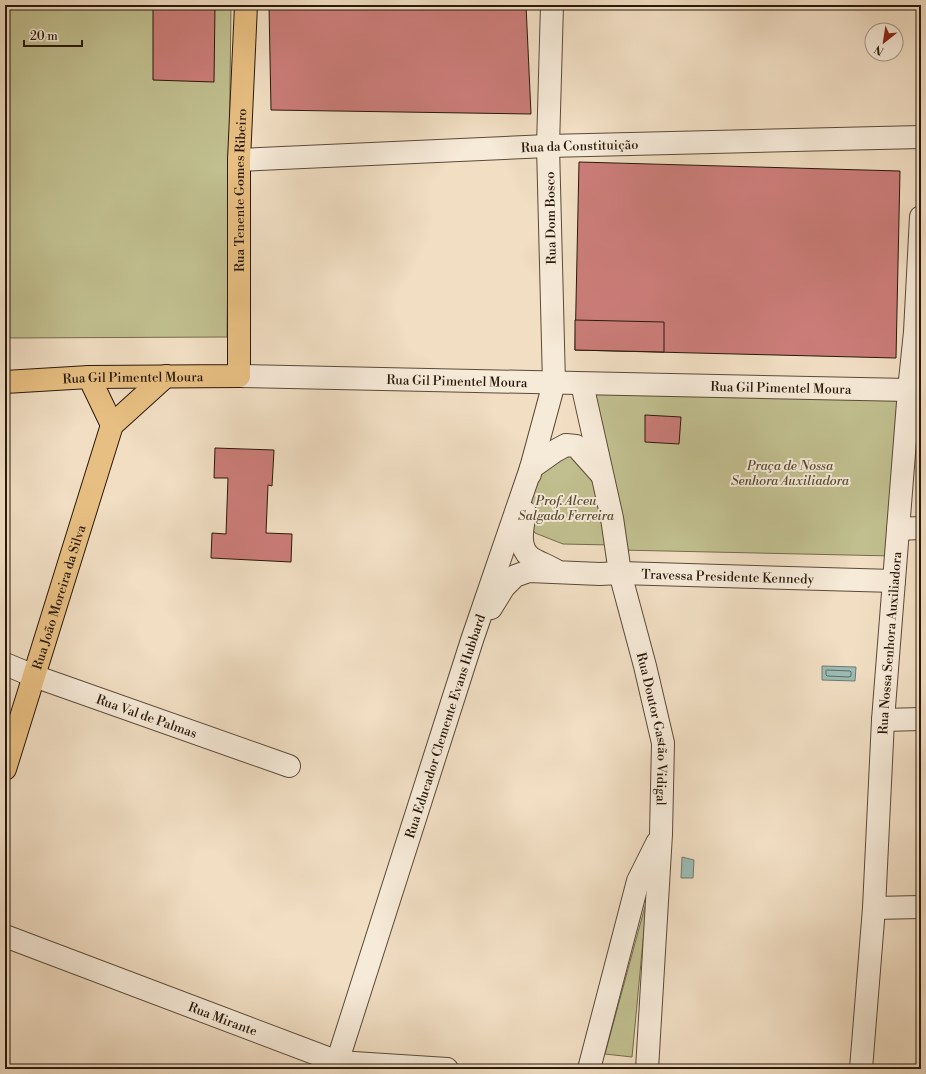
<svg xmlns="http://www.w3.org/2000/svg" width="926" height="1074" viewBox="0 0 926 1074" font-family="'Libre Bodoni',serif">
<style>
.green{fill:#c1bf8f;stroke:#756c4c}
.water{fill:#9bbcb6;stroke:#6d7b71}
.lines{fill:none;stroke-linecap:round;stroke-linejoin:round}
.shore{stroke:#626a60;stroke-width:1}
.building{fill:#cb7d79;stroke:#29190a}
.minor-casing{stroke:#5b4a38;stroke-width:24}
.major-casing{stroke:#29190a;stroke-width:24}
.minor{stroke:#f6ead8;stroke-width:22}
.major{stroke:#e8bf82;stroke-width:22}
.labels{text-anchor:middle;stroke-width:4;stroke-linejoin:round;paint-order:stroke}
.street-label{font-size:13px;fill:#29190a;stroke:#f6ead8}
.park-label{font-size:13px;font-style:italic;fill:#574b32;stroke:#f6ead8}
</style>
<rect width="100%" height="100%" fill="#f1dec3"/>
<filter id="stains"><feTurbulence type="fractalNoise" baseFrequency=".005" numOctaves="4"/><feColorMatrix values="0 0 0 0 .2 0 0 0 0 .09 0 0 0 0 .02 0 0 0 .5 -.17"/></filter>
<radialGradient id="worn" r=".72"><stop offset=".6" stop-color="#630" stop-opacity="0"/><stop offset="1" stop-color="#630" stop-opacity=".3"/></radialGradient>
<g class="green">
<polygon points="5,5 231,5 227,337 5,338"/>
<polygon points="587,388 905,394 893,556 620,550"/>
<polygon points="574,451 598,479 611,545 563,544 535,533 527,520 535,473"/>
<polygon points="647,899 632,1057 605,1054"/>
</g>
<g class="water">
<polygon points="822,666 856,667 855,681 822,680"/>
<polygon points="682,857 694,860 693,878 681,878"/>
</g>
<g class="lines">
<polygon class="shore" points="827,670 850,671 851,672 851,676 849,677 827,676 826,675 826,671"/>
</g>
<g class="building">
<polygon points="153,5 215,5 214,82 153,80"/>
<polygon points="269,5 526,5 531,114 271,110"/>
<polygon points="579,162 900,171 896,358 575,350"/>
<polygon points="575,320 664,322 664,352 575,350"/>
<polygon points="645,415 681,417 679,444 645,442"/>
<polygon points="215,448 274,450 272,486 268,485 266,533 292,534 291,562 211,558 212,533 226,534 228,478 214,478"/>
</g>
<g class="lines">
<defs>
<g id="minor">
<path id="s1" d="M239,160L548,146L921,137"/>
<path id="s2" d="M239,376L909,390"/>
<path id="s3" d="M582,384L612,518L620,573L645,666L663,743L661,834L647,1069"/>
<polyline points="530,474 531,468 555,451 566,445 576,446 601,474"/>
<path d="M525,512C523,526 517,546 530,557C535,561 549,566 555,570"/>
<polyline points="898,529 921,528"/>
<path id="s4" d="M491,608L504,587L515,576L529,571L600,574L620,573L894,581"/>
<path id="s5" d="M5,664L34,676L289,766"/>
<polyline points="883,720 921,719"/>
<polyline points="874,908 921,907"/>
<path id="s6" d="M5,936L338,1062L447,1069"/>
<path id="s7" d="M335,1069L472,640L531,468L554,383L548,146L552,5"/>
<polyline points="589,1069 638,881 657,843"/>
<path id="s8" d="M861,1069L874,908L883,720L909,390L915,332L921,217"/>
</g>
<g id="major">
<polyline points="89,377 112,425"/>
<path id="s9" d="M5,382L89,377L239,376V160L246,5"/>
<path id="s10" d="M5,769L112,425L166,376"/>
</g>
</defs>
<use href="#minor" class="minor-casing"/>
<use href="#major" class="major-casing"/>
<use href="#minor" class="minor"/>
<use href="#major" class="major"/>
</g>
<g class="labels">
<g class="street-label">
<text dy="5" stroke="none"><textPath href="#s1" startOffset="341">Rua da Constituição</textPath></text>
<text dy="5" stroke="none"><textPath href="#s9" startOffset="420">Rua Tenente Gomes Ribeiro</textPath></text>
<text transform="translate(550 218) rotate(-91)" y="5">Rua Dom Bosco</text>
<text dy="5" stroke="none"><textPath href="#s9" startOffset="128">Rua Gil Pimentel Moura</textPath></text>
<text dy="5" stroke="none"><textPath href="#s2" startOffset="218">Rua Gil Pimentel Moura</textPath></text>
<text dy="5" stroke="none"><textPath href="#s2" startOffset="542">Rua Gil Pimentel Moura</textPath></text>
<text dy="5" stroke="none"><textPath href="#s4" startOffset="254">Travessa Presidente Kennedy</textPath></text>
<text dy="5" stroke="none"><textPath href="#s10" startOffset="180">Rua João Moreira da Silva</textPath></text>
<text dy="5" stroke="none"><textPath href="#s8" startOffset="427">Rua Nossa Senhora Auxiliadora</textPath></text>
<text dy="5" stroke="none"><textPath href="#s5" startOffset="151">Rua Val de Palmas</textPath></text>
<text dy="5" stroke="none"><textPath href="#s7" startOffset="360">Rua Educador Clemente Evans Hubbard</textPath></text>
<text dy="5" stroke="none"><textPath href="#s3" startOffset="353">Rua Doutor Gastão Vidigal</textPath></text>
<text dy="5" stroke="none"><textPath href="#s6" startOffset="233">Rua Mirante</textPath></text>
</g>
<g class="park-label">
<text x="790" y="470">Praça de Nossa<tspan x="790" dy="15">Senhora Auxiliadora</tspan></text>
<text x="566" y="505">Prof. Alceu<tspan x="566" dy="15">Salgado Ferreira</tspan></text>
</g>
</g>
<rect width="926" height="1074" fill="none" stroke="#f1dec3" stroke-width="20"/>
<rect x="6" y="6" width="914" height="1062" fill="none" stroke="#29190a" stroke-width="2"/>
<rect x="10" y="10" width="906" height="1054" fill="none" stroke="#29190a"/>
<g transform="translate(884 42) rotate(210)"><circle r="19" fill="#f6ead8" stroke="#a49686"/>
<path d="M0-3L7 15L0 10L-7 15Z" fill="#8f2418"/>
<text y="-6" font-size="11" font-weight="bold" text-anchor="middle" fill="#29190a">N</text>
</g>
<path d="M24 40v6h58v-6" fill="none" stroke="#29190a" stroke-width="2"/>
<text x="30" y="40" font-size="12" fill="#29190a" stroke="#f6ead8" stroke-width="3" paint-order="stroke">20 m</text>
<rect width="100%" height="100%" filter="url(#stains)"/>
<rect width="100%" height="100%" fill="url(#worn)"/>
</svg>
